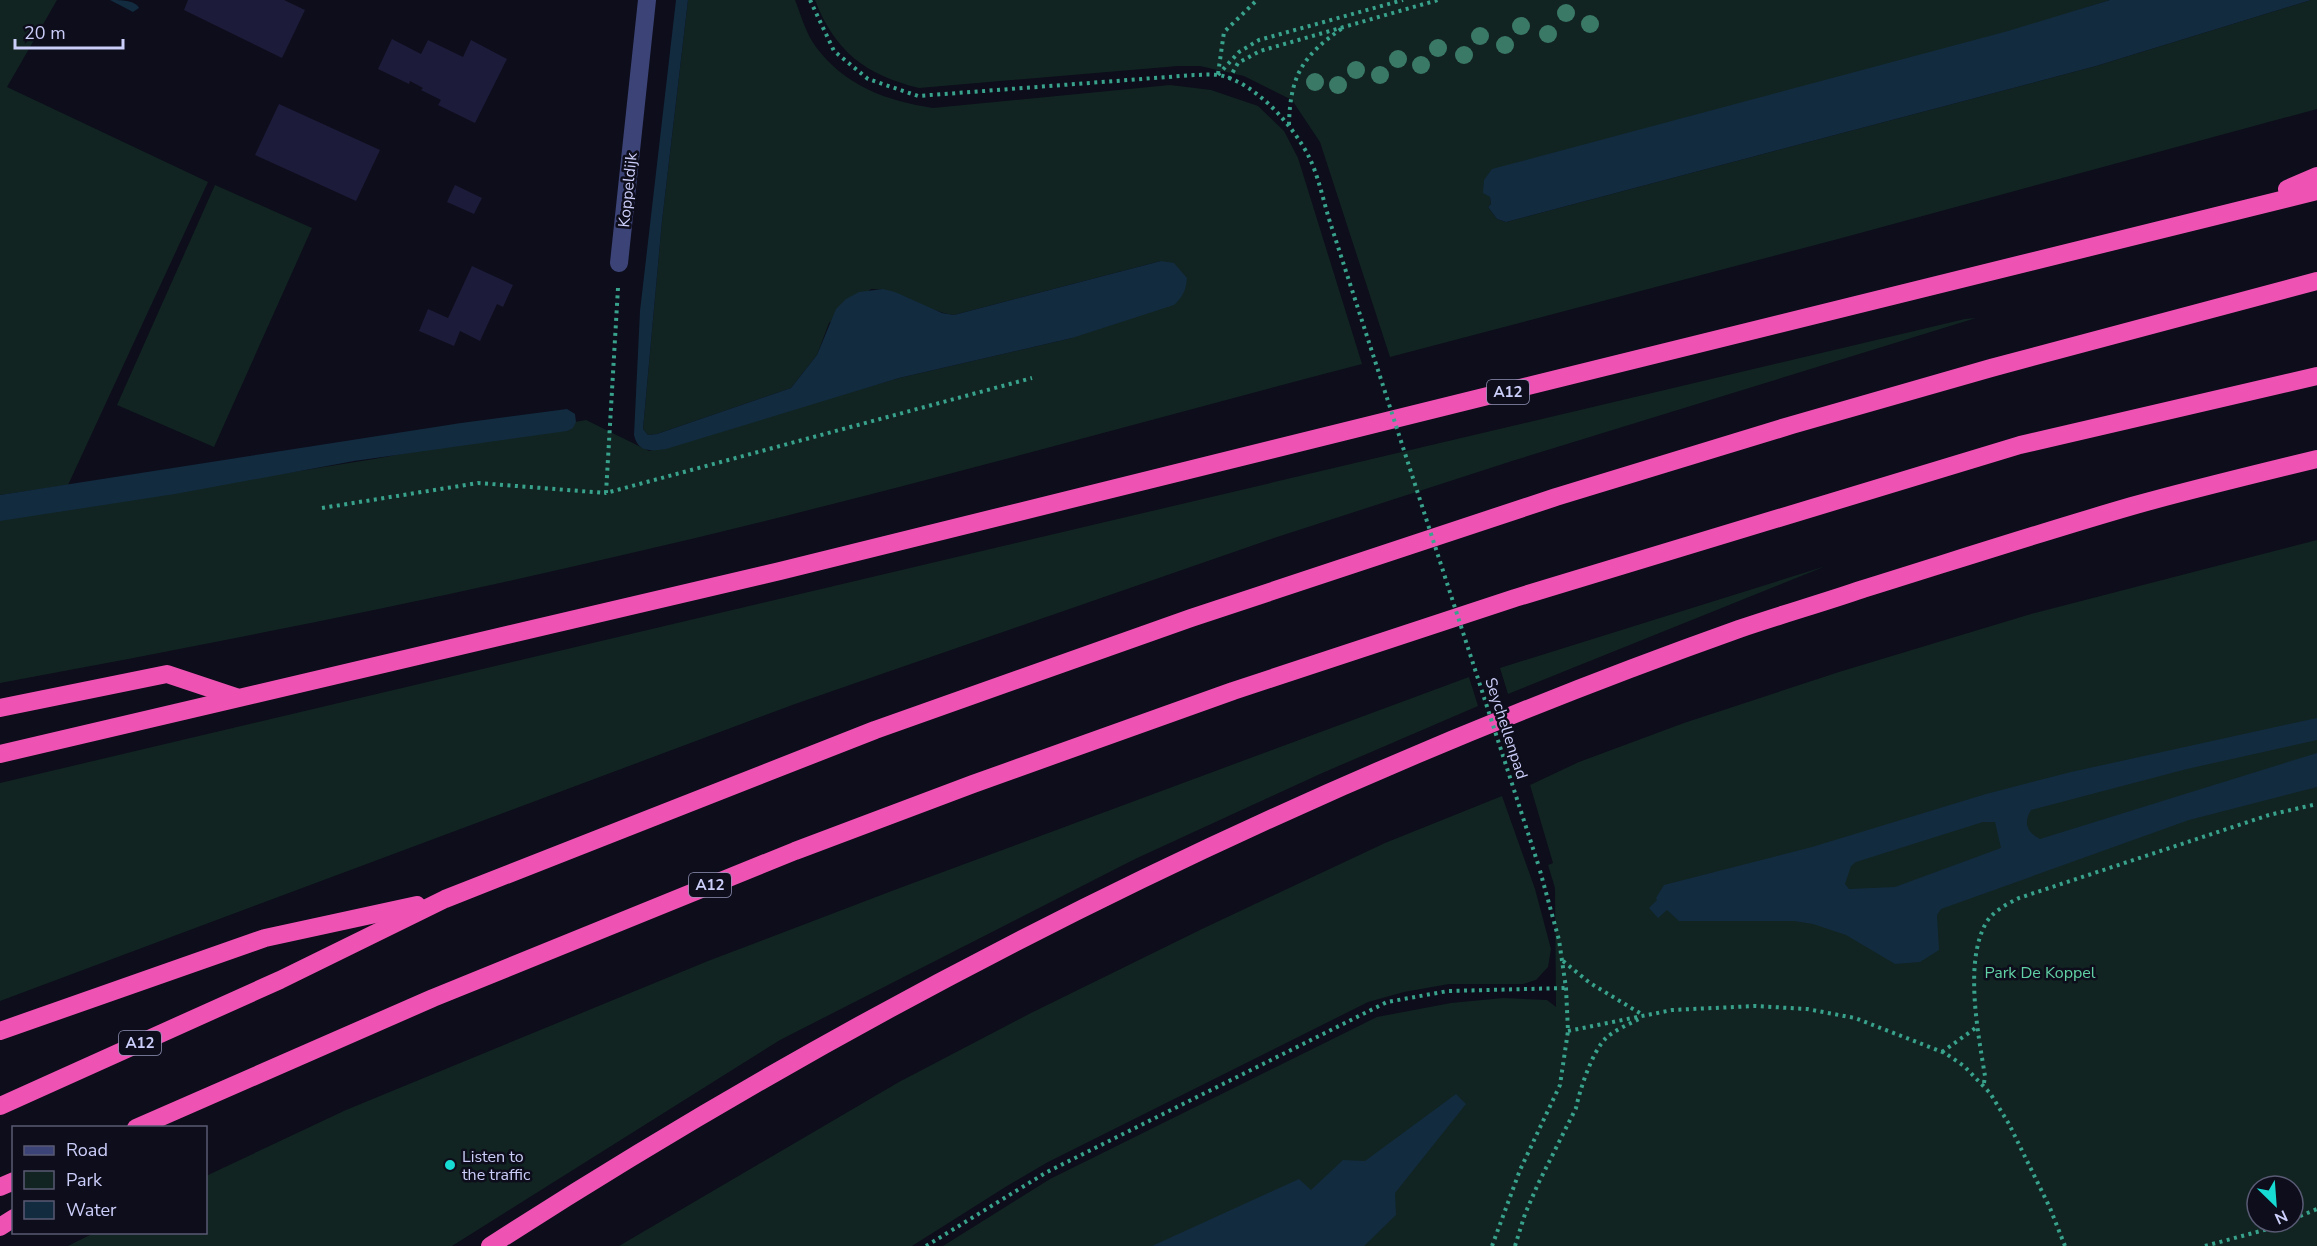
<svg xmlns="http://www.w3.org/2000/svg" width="2317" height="1246" viewBox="0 0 2317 1246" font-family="'Nunito Sans',sans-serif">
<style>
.green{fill:#112421;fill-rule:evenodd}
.water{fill:#122b3f;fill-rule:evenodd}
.building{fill:#1d1b3a}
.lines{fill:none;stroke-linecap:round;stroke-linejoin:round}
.path{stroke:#38a28c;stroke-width:4;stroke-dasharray:3 4.5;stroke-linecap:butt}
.minor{stroke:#3c4376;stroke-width:18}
.highway{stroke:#ee53b4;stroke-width:18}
.path-bridge{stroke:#38a28c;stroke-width:4;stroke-dasharray:3 4.5;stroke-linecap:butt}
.tree{fill:#3b7967}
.poi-dot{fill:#16dcd3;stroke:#0d0d1b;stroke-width:2}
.labels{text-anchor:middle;stroke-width:5;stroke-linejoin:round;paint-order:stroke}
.shield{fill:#0d0d1b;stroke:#9394b7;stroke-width:1.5}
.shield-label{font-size:15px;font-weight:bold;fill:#cccefa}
.street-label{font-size:16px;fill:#cccefa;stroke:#0d0d1b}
.park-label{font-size:16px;fill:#61d1a5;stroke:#0d0d1b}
.poi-label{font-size:16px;fill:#cccefa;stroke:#0d0d1b;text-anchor:start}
</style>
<rect width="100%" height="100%" fill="#0d0d1b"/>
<g class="green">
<polygon points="0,0 57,0 7,87 208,182 68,485 0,495"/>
<path d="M688,0H795C801,15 806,34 816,47C845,86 887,101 933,108L1170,85L1211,90L1258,106L1284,131L1298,158L1362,364C1118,428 874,497 627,554C419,603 210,644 0,683V519L374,459L586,420L649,451L899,378L1072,338L1161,261L954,315C924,311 902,289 871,289L829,323L817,355L791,388L657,434L648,435L643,429L662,221Z"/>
<path d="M815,0H2110L1490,197L1491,204L1488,207L1497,219L1506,222L2096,66L2311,0H2317V109L1838,239L1390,357L1320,142L1292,100L1244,76L1200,66H1178L919,88C866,75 835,52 815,0Z"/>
<polygon points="215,185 312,228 214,447 117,405"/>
<polygon points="1976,318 1512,461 1274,538 795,704 0,1001 0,783 1965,319"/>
<path d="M2317,540V1246H943L1050,1179L1377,1017L1451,1003L1503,998L1547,1000L1556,1007L1555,888L1548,865L1553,863L1530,785L1579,762L1684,723L1839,672L2031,614ZM2257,1186H2293V1222H2257Z"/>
<polygon points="1826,566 1508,694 1500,668"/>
<polygon points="1469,677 1478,706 1320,774 1135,859 780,1040 452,1246 68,1246 94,1233 206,1232 206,1176 346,1110 708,961 897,889"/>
<polygon points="1502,796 1535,889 1551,949 1548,967 1536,980 1523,984 1449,984 1404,992 1368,1002 1048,1162 1007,1186 912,1246 619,1246 899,1082 1031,1013 1202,929 1385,843"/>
</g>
<g class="water">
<path d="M110,0C121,0 135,0 139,8L133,12Z"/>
<path d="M676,0H688L662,221L643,429L648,435L657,434L791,388L817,355L836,309L846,299L859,292L883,289L895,292L942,313L954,315L1161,261L1174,263L1187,278C1186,290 1183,297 1174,305L1072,338L899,378L666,449C651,451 638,453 634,435L640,311Z"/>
<polygon points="2110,0 2311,0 2096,66 1506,222 1497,219 1488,207 1491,204 1490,197 1483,193 1484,180 1492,169 2008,31"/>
<polygon points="567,409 575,414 576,422 573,428 567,431 354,461 175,494 0,521 0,495 461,423"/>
<path d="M2317,718V740L2187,769L2031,810C2023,823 2027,832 2040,839L2317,753V787L2189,820L1941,909L1937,915L1939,950L1920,962L1895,964L1846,935L1813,924L1794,921H1679L1667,910L1658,918L1649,908L1657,900L1656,898L1664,885L1812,847L1986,794L2071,772ZM1983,822H1995L2001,848L1895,887L1849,889L1845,884L1851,866L1856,862Z"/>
<polygon points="1456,1094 1466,1104 1395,1193 1396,1215 1364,1246 1152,1246 1299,1179 1311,1190 1343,1160 1365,1161"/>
</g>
<g class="building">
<polygon points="188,0 284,0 305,10 282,58 184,10"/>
<polygon points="392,39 421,54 428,40 463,57 471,40 507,59 475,123 438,105 441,100 421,90 423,88 410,81 409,84 378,69"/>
<polygon points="279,104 380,150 356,201 255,155"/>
<polygon points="455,185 482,198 474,214 447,202"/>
<polygon points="472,266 513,285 503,307 497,304 480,341 460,331 454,346 419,331 428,309 448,318"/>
</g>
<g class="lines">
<g class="path">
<path d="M810,0L834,51L868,79L918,96L1194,75C1202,75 1210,74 1218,75C1254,81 1293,125 1309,157C1318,175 1323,199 1329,219"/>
<polyline points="1218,74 1224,32 1255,2 1255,0"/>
<polyline points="1218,75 1239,52 1259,40 1403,0"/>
<polyline points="1229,79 1238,63 1260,51 1438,0"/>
<path d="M1289,125C1290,75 1303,55 1344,27"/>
<polyline points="618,288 606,493 1032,378"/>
<polyline points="322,508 478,483 606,493"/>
<polyline points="1563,961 1590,983 1643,1015"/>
<polyline points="1568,1031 1672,1010 1755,1006 1807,1009 1855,1018 1945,1053 1964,1066 1990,1093 2009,1124 2050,1208 2065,1246"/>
<polyline points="1942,1052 1977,1027"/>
<path d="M1984,1083L1985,1076C1978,1033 1964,962 1986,923C1993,911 2007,904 2019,898L2269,815L2317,804"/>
<polyline points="2293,1219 2317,1209"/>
<polyline points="926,1246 1047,1172 1387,1002 1448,991 1566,988"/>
<polyline points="1492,1246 1520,1170 1560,1085 1568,1031 1566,988 1559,940 1539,867"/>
<path d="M1515,1246L1525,1214L1538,1184L1576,1108C1580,1089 1592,1052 1606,1038C1615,1030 1629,1024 1639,1019"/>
<polyline points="2205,1246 2268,1229 2285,1222"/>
</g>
<polyline class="minor" points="619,263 647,0"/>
<g class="highway">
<polyline points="2287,189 2317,176"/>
<polyline points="0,708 167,674 236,697"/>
<polyline points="0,754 780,571 2317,191"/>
<polyline points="0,1031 265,938 417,905"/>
<polyline points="0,1106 280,980 445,899 875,730 1191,618 1556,497 1792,425 1991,368 2317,281"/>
<polyline points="136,1128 433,998 795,851 973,784 1233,691 1515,598 2020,445 2317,376"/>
<polyline points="0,1187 14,1181"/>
<polyline points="0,1227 14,1218"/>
<path d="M490,1246C881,994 1301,785 1739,629C1780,615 1822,603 1863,589C1953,561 2042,532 2132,506C2193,489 2255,474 2317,459"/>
</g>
<polyline class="path-bridge" points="1329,219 1539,867"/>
</g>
<g class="tree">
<circle cx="1566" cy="13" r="9"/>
<circle cx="1590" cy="24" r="9"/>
<circle cx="1521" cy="26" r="9"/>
<circle cx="1548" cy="34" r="9"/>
<circle cx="1480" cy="36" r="9"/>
<circle cx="1505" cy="45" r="9"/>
<circle cx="1438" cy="48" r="9"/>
<circle cx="1464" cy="55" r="9"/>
<circle cx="1398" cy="59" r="9"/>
<circle cx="1421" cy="65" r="9"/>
<circle cx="1356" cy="70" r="9"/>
<circle cx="1380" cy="75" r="9"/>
<circle cx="1315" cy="82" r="9"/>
<circle cx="1338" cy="85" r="9"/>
</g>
<circle class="poi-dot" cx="450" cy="1165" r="6"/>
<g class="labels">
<g class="shield">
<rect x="1487" y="380" width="42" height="24" rx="4.5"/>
<rect x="689" y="873" width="42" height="24" rx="4.5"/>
<rect x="119" y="1031" width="42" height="24" rx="4.5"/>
</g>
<g class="shield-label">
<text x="1508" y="397">A12</text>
<text x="710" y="890">A12</text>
<text x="140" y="1048">A12</text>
</g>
<g class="street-label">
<text transform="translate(627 190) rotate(-84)" y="6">Koppeldijk</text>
<text transform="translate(1507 728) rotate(72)" y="6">Seychellenpad</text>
</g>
<g class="park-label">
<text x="2040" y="978">Park De Koppel</text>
</g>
<g class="poi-label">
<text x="462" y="1162">Listen to<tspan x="462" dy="18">the traffic</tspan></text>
</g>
</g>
<rect x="12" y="1126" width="195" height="108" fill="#0d0d1b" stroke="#595a74" stroke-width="1.5"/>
<rect x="24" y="1146" width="30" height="9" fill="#3c4376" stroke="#595a74" stroke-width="1.5"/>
<text x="66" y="1156" font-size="18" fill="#cccefa">Road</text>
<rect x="24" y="1171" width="30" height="18" fill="#112421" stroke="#595a74" stroke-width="1.5"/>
<text x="66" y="1186" font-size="18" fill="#cccefa">Park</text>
<rect x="24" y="1201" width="30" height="18" fill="#122b3f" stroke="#595a74" stroke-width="1.5"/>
<text x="66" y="1216" font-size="18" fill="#cccefa">Water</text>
<g transform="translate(2275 1204) rotate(155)"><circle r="28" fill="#0d0d1b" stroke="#595a74" stroke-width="1.5"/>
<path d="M0-4.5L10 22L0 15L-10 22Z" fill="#16dcd3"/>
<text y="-9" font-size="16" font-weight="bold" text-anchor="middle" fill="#cccefa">N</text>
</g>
<path d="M15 39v9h108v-9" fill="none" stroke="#cccefa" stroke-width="3"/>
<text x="24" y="39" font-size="18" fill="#cccefa" stroke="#0d0d1b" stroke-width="4.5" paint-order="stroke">20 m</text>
</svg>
